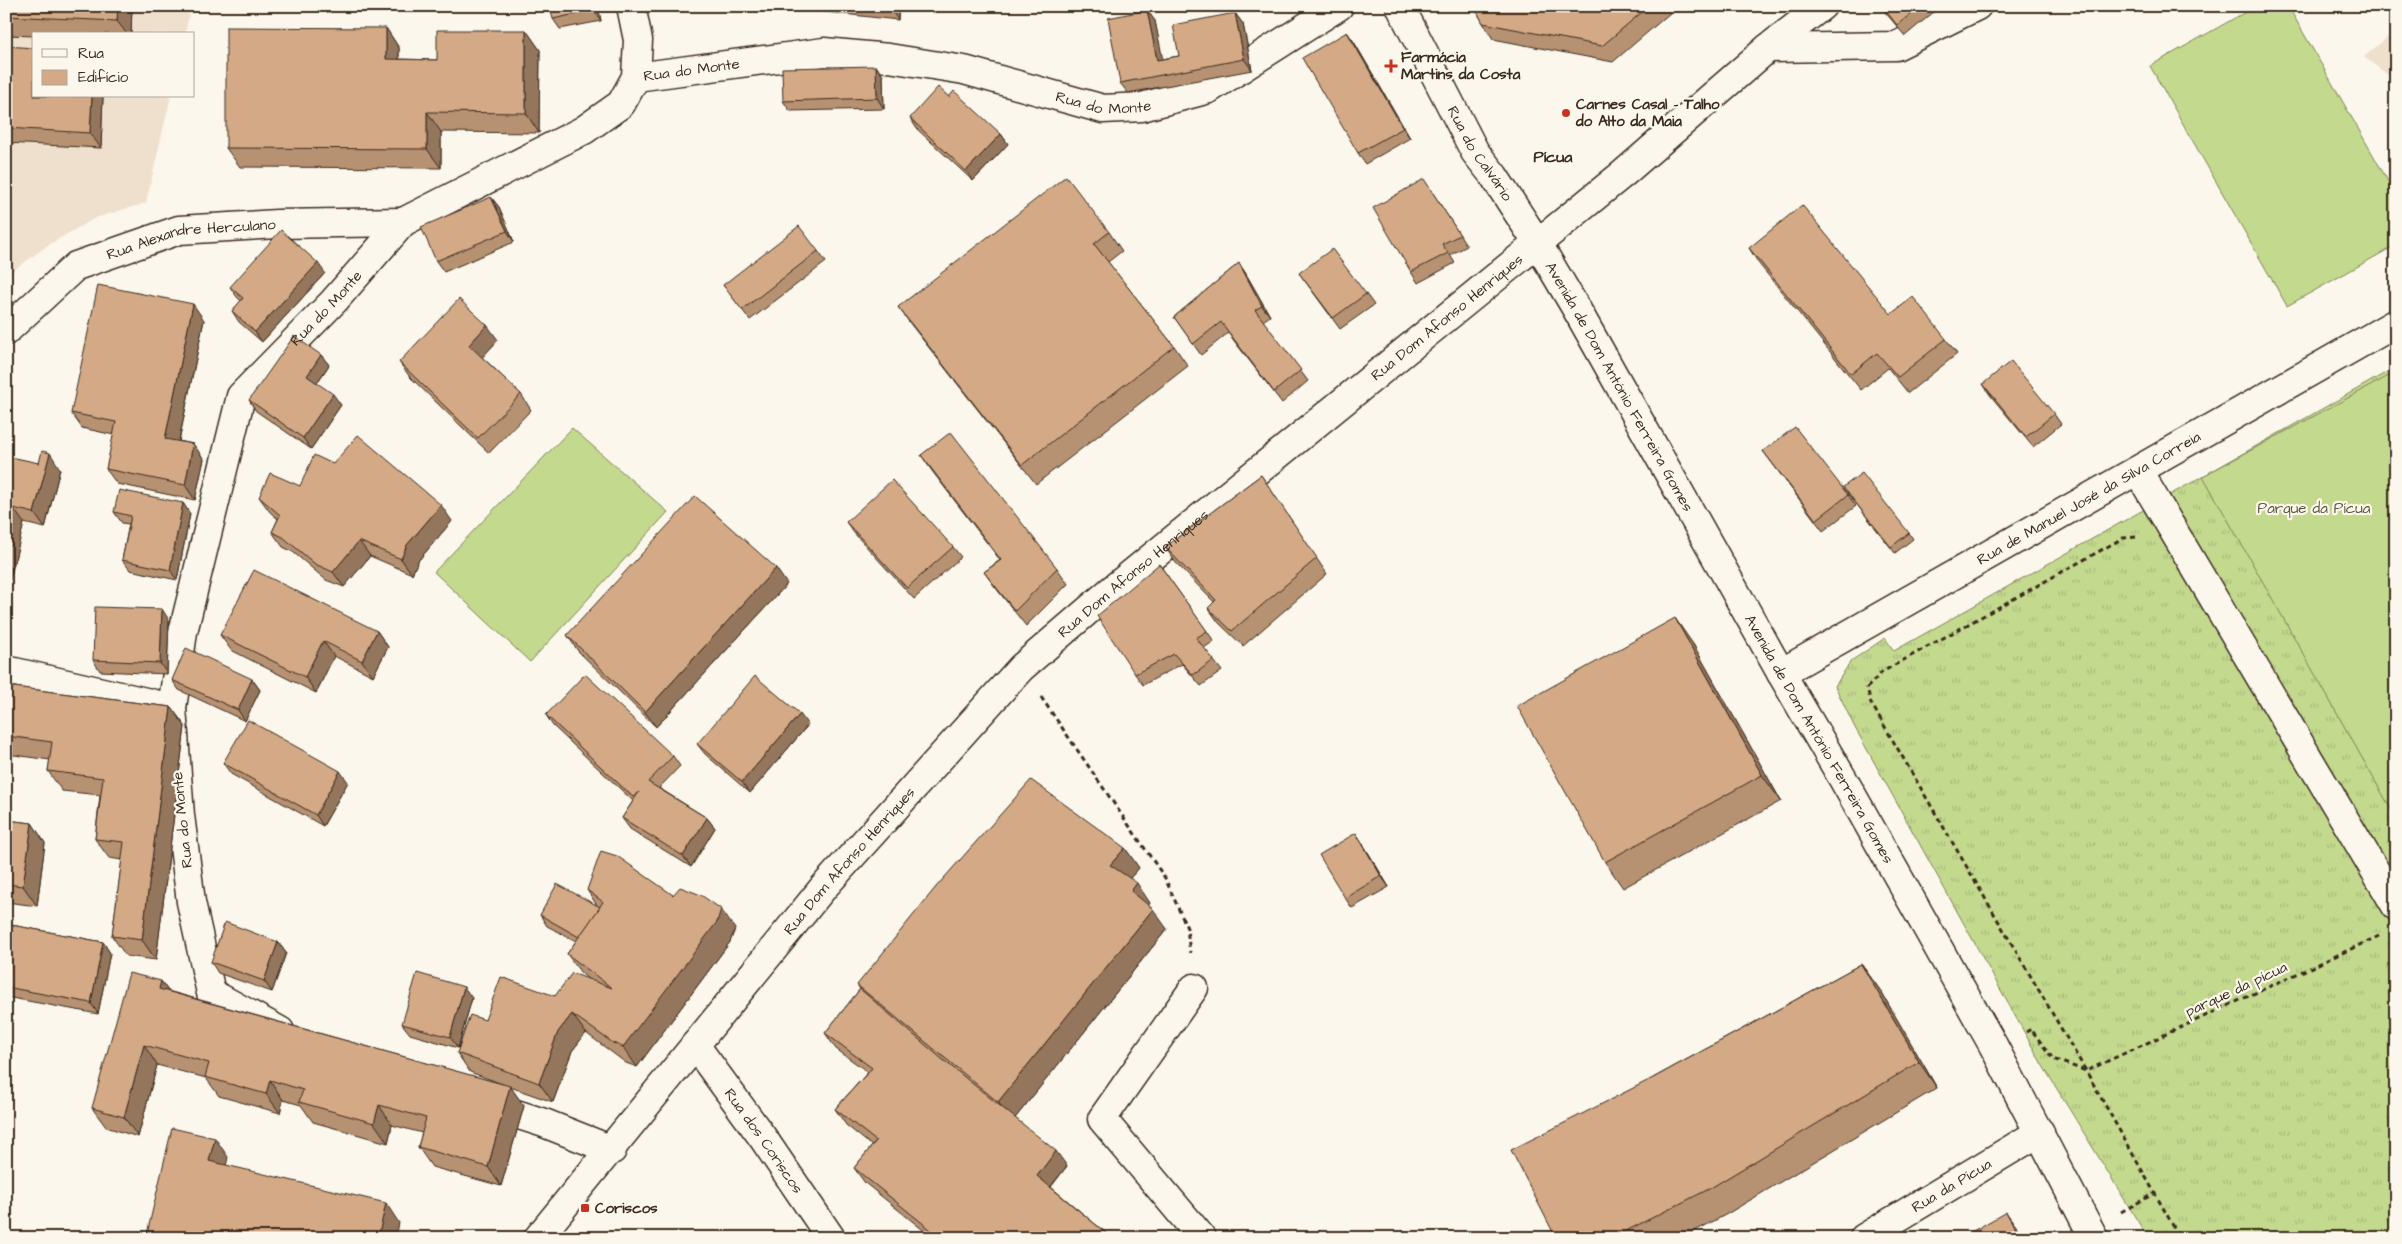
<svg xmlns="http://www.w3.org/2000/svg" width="2402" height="1244" viewBox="0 0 2402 1244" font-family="'Architects Daughter',sans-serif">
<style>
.built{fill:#efe0cd}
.grass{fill:url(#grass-tufts);stroke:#7f8256}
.garden{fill:#c3d98e;stroke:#7f8256}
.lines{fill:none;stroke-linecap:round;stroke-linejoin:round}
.minor-casing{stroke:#3b2a1e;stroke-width:31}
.major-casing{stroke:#3b2a1e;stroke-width:31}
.path{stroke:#3b2a1e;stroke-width:3;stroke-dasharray:5 4;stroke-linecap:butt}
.minor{stroke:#fbf7ec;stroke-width:28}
.major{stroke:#fbf7ec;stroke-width:28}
.wall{fill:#b69172;stroke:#3b2a1e}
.shaded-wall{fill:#94765d;stroke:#3b2a1e}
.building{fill:#d4a985;stroke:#3b2a1e}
.poi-dot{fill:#c8321e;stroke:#fbf7ec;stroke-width:2}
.labels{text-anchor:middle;stroke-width:4.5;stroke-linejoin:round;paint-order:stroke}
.poi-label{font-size:15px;font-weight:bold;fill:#3b2a1e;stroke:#fbf7ec;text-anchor:start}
.street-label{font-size:15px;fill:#3b2a1e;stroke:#fbf7ec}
.park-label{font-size:15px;fill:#5d563a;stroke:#fbf7ec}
.neighbourhood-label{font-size:16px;font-weight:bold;fill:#3b2a1e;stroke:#fbf7ec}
</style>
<defs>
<pattern id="grass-tufts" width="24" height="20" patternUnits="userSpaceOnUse" patternTransform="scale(1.25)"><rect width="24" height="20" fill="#c3d98e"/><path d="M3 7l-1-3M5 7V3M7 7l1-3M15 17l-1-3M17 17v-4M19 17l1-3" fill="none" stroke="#a8ba7a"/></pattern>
</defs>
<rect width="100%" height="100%" fill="#fbf7ec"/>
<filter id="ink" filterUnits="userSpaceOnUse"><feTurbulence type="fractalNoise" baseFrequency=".02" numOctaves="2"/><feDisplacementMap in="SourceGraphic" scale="10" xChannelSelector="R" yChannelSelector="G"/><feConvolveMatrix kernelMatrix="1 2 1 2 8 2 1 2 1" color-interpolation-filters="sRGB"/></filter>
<g filter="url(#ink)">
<g class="built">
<polygon points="6,6 191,6 185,34 34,34 34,96 171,96 146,203 95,218 48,245 6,276"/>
<polygon points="2396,30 2396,81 2364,57"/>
</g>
<polygon class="grass" points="2396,367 2396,1238 2148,1238 2043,1066 1854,726 1835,686 1851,661 1885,638 1894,651"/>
<g class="garden">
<polygon points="2256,6 2288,6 2396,195 2396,245 2287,306 2150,66"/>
<polygon points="2396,372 2396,818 2203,476"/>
<polygon points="572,428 668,512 530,662 434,572"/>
</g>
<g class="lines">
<defs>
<g id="minor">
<path id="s1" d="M1400,6L1475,152L1494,176L1538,244L1577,310L1781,673L1843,779L1993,1045L2094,1238"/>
<polyline points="1768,48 1896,46 1977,6"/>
<path id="s2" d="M636,77L824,52L889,58L964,70L1103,109L1142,107L1209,89L1339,6"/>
<path id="s3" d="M6,331L76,266L179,230L277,224L403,222"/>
<polyline points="2138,471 2396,906"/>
<polyline points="6,670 172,708"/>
<path id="s4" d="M1781,673L2396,323"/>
<polyline points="1194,988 1102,1119 1202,1238"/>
<path id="s5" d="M280,1031L211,993L191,902L180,815L172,708L183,632L241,396L334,301L403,222L584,130L621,104L636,77L638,40L631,6"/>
<path id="s6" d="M695,1045L763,1138L831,1238"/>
<polyline points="485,1104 544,1123 612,1150"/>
<path id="s7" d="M1864,1238L2040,1132"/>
</g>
<g id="major">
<path id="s8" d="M538,1238L823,888L1021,668L1114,588L1624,173L1768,48L1822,6"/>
</g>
</defs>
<use href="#minor" class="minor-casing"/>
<use href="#major" class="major-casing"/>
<g class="path">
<polyline points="2136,537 2123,538 1882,672 1867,688 1871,703 2086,1071 2180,1238"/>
<polyline points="1041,697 1165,878 1187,928 1190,953"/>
<polyline points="2026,1032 2031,1029 2053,1059 2086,1071 2379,936"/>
<polyline points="2121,1212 2155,1193"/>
</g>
<use href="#minor" class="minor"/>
<use href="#major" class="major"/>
</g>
<g class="wall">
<polygon points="6,6 132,6 131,34 34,34 34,36 6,35"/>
<polygon points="598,6 601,21 560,29 553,19"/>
<polygon points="770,6 899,6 898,20"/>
<polygon points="1474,6 1665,6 1670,13 1613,62 1493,39 1483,23"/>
<polygon points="1880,6 1941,6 1905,36"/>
<polygon points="1147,10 1155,21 1162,59 1179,56 1235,13 1243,24 1252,70 1128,93 1120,83"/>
<polygon points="386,28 399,48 399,59 437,60 526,30 540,50 539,133 441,132 441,168 240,167 226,148"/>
<polygon points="1347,32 1354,42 1410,138 1365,164 1358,153"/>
<polygon points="6,46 103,96 101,148 6,143"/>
<polygon points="876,66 883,76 884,109 790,111 783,101"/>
<polygon points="949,97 1001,134 1008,144 973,181 917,129 910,118"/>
<polygon points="1431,190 1467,246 1450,255 1455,263 1418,283 1411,272"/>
<polygon points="491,197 499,207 514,242 444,272 436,261"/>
<polygon points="1109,232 1122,251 1108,262 1174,346 1188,366 1036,484 912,326 898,307"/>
<polygon points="1749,248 1891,314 1946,339 1957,354 1908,393 1888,368 1861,390 1759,264"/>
<polygon points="818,251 826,262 750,320 723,285"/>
<polygon points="1239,263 1246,274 1270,316 1263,321 1308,381 1282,403 1228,333 1201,355 1174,317"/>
<polygon points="325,273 262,342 239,322 232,311 241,301 237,297 230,287"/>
<polygon points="1299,273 1366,294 1374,305 1340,329"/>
<polygon points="204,320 179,441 193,444 204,459 195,500 117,484 106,469 114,435 82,428 71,413"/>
<polygon points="498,340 482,357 521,394 531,410 489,453 410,377 399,362"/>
<polygon points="321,355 329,365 317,383 341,405 311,449 256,411 249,400"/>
<polygon points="1983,384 2054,414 2061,424 2033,447 1990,395"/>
<polygon points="1763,451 1848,495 1856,506 1823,531"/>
<polygon points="921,455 1057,568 1068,584 1026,626 995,587 984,572 1000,560 932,471"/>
<polygon points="6,456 60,469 45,528 24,523 6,595"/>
<polygon points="1261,475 1327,574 1243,646 1219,623 1208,608 1214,602 1176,563 1165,547"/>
<polygon points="300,486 452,521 418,561 412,574 370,556 344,587 326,580 293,552 283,547 272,532 278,519 270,512 259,497"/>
<polygon points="1847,492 1909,533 1913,539 1895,553"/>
<polygon points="183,503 190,514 177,580 130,570 122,560 129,524 122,523 114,512"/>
<polygon points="846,522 953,547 961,557 914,599 854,533"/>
<polygon points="1159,564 1214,641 1204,648 1222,671 1201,686 1182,664 1143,685 1135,674"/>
<polygon points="787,584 656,727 578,651 567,635"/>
<polygon points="169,620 167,674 100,671 93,660"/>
<polygon points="377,631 388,647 373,676 334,656 316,693 231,650 220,635"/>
<polygon points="1693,644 1781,801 1623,888 1605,862"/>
<polygon points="252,679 260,690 245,721 179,690 172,680"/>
<polygon points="6,686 171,707 185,726 156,960 126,956 112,936 122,860 109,858 95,839 100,795 62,791 48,771 50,760 7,754 6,761"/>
<polygon points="546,715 673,756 680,766 659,788 707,818 715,828 691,867 630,829 622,818 633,801 553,726"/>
<polygon points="808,725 750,793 705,754 697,744"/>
<polygon points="223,763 348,782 323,826 231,774"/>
<polygon points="6,820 32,823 45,843 37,906 6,902"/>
<polygon points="1356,833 1363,844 1389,887 1352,908 1345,898"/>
<polygon points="1125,848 1139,868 1130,878 1150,903 1148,906 1167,929 1015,1118 1067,1166 1051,1187 1112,1238 933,1238 865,1183 854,1168 872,1146 846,1125 835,1109 868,1072 836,1049 825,1033 860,989 857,985"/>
<polygon points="587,890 673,895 735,929 730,942 637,1067 626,1063 586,1033 572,1051 553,1102 510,1087 524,1106 501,1186 432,1167 418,1147 422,1133 392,1125 388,1143 313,1122 301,1105 283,1100 280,1113 219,1096 206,1078 157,1065 138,1137 106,1127 92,1108 161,981 168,991 505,1085 470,1072 457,1053 485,1020 555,996 588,979 581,973 567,954 576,941 547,926 540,915 598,907"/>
<polygon points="6,924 103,942 110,953 98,1014 6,997"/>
<polygon points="278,942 286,953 272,992 218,973 211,962"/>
<polygon points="1861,964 1880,990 1937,1088 1727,1214 1682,1238 1556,1238 1653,1078"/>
<polygon points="472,998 458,1048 410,1034 402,1024"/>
</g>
<g class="shaded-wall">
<polygon points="118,6 132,6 131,34 127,34 117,21"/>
<polygon points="593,6 598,6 601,21 594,10"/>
<polygon points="888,6 899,6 898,20"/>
<polygon points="1147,10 1155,21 1165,70 1157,60"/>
<polygon points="1235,13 1243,24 1252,70 1244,59"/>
<polygon points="386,28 399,48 399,78 386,59"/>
<polygon points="526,30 540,50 539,133 526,113"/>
<polygon points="1347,32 1354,42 1410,138 1403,128"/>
<polygon points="876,66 883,76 884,109 877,98"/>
<polygon points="92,96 103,96 101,148 90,133"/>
<polygon points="427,112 441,132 441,168 427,149"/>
<polygon points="1001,134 1008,144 973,181 966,171"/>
<polygon points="491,197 499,207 514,242 507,231"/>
<polygon points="318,263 325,273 262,342 255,332"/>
<polygon points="1239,263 1246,274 1270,316 1262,306"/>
<polygon points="193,304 204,320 176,454 165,439"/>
<polygon points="487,325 498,340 480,360 469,345"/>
<polygon points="321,355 329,365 314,387 307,376"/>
<polygon points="333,394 341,405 311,449 303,438"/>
<polygon points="193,444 204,459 195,500 185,485"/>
<polygon points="50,453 60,469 45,528 34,513"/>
<polygon points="183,503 190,514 177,580 170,570"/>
<polygon points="441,505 452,521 418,561 412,574 401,559 407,545"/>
<polygon points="13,508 24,523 6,595 6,536"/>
<polygon points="359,541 370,556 344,587 333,572"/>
<polygon points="776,568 787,584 656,727 645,712"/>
<polygon points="162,609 169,620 167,674 160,663"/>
<polygon points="1675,618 1693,644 1781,801 1762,775"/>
<polygon points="377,631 388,647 373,676 362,661"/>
<polygon points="323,641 334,656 316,693 305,677"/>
<polygon points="252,679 260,690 245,721 238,710"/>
<polygon points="171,707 185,726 156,960 142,940"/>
<polygon points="800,714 808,725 750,793 742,782"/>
<polygon points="340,771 348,782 323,826 316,815"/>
<polygon points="707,818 715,828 691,867 683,856"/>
<polygon points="32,823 45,843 37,906 23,886"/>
<polygon points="1356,833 1363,844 1389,887 1381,876"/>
<polygon points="1125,848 1139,868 1124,885 1110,865"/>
<polygon points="1137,883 1150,903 1144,911 1131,891"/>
<polygon points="721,909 735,929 730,942 637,1067 623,1047"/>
<polygon points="1153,909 1167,929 1012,1122 998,1102"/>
<polygon points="103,942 110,953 98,1014 91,1003"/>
<polygon points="278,942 286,953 272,992 264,981"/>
<polygon points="1861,964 1880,990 1937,1088 1919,1062"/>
<polygon points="161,981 175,1001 159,989"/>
<polygon points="464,987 472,998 458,1048 450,1037"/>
<polygon points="572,1014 586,1033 572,1051 553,1102 539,1083 558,1032"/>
<polygon points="144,1045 157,1065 138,1137 124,1117"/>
<polygon points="270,1080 283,1100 280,1113 266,1094"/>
<polygon points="510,1086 524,1106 501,1186 488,1167"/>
<polygon points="379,1105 392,1125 388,1143 374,1123"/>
<polygon points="215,1138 228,1157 223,1181 209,1161"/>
<polygon points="1056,1151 1067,1166 1047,1191 1037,1176"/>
<polygon points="386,1203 399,1223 396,1238 378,1238"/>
<polygon points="2006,1212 2024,1237 2024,1238 2021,1238"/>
</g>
<g class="building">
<polygon points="6,6 118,6 117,21 6,16"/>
<polygon points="550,6 593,6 594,10 553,19"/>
<polygon points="1474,6 1649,6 1602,46 1483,23"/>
<polygon points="1882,6 1921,6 1897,25"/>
<polygon points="1147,10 1157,60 1179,56 1173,25 1235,13 1244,59 1120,83 1108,18"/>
<polygon points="226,27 386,28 386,59 437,60 437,30 526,30 526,113 427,112 427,149 226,148"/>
<polygon points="1347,32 1403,128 1358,153 1302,58"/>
<polygon points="6,46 34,48 34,96 92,96 90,133 6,128"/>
<polygon points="876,66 877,98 783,101 782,68"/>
<polygon points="938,87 949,97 954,91 1001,134 966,171 910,118"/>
<polygon points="1066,176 1109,232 1094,244 1174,346 1022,465 898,307"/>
<polygon points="1424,179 1460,235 1442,244 1448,253 1411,272 1373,208"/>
<polygon points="491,197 507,231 436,261 421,227"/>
<polygon points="1802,205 1891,314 1913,297 1946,339 1898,377 1877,353 1851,374 1749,248"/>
<polygon points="799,226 818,251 742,310 723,285"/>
<polygon points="281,230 318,263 255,332 232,311 243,298 230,287"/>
<polygon points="1332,249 1366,294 1333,318 1299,273"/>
<polygon points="1239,263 1262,306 1255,310 1301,370 1274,392 1221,322 1193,344 1174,317"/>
<polygon points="98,285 193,304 165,439 193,444 185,485 106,469 116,422 71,413"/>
<polygon points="459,299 487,325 469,345 521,394 478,438 399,362"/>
<polygon points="294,336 321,355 307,376 333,394 303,438 249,400"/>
<polygon points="2011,361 2054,414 2026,437 1983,384"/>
<polygon points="1795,427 1848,495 1816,520 1763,451"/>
<polygon points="951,432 1057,568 1015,611 984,572 1001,560 921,455"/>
<polygon points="358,435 441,505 407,545 401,559 359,541 333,572 315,564 283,537 272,532 280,515 259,497 270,473 300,486 314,455 333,464"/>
<polygon points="42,451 50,453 34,513 13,508 6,536 6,456 39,463"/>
<polygon points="1862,473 1909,533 1891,547 1843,487"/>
<polygon points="1261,475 1317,558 1232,631 1208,608 1216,600 1165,547"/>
<polygon points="892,480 953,547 907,588 846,522"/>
<polygon points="119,490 183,503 170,570 122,560 131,516 114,512"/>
<polygon points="695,496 776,568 645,712 567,635"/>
<polygon points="1159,564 1207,631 1196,638 1214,660 1193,675 1174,654 1135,674 1097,616"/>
<polygon points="254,570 377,631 362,661 323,641 305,677 220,635"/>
<polygon points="95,607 162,609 160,663 93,660"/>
<polygon points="1675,618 1762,775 1605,862 1517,706"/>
<polygon points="186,648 252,679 238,710 172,680"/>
<polygon points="585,674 673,756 648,782 707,818 683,856 622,818 639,792 633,797 546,715"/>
<polygon points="755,676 800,714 742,782 697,744"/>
<polygon points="6,686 171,707 142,940 112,936 124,842 95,839 103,778 48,771 52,742 6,736"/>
<polygon points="248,720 340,771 316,815 223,763"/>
<polygon points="1031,780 1125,848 1110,865 1137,883 1131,891 1153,909 998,1102 857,985 936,887"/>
<polygon points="6,820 32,823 23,886 6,884"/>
<polygon points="1356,833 1381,876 1345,898 1319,855"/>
<polygon points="601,851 617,856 673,895 680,887 701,895 721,909 717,922 623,1047 613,1043 572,1014 558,1032 539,1083 457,1053 470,1015 485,1020 501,977 555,996 572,973 612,988 567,954 603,902 587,890"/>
<polygon points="557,884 600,907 579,937 540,915"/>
<polygon points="225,922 278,942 264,981 211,962"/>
<polygon points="6,924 103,942 91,1003 6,987"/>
<polygon points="1861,964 1919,1062 1709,1189 1612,1238 1556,1238 1511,1150 1653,1078"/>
<polygon points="129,973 161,981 159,989 510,1086 488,1167 418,1147 426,1118 379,1105 374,1123 299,1102 303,1090 270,1080 266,1094 205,1077 209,1063 144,1045 124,1117 92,1108"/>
<polygon points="417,973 464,987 450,1037 402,1024"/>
<polygon points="860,989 942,1059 1056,1151 1037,1176 1112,1238 941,1238 854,1168 876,1141 835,1109 872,1068 825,1033"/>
<polygon points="172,1128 215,1138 209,1161 386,1203 378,1238 146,1238"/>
<polygon points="2006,1212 2021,1238 1961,1238"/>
</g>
</g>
<g class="poi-dot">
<path d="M1388.5 58.5h5v5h5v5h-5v5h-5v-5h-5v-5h5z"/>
<circle cx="1566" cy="113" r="5"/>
<rect x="580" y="1203" width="10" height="10" rx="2.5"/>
</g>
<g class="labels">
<g class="poi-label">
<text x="1401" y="62">Farmácia<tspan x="1401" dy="17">Martins da Costa</tspan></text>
<text x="1576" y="109">Carnes Casal - Talho<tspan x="1576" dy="17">do Alto da Maia</tspan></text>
<text x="595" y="1213">Coriscos</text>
</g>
<g class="street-label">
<text dy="5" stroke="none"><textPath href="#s2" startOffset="56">Rua do Monte</textPath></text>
<text dy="5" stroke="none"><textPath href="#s2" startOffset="475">Rua do Monte</textPath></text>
<text dy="5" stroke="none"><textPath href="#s1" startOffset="168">Rua do Calvário</textPath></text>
<text dy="5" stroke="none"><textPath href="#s3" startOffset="215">Rua Alexandre Herculano</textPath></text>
<text dy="5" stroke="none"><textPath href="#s5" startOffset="809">Rua do Monte</textPath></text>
<text dy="5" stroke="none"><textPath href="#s8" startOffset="1299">Rua Dom Afonso Henriques</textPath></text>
<text dy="5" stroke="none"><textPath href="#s1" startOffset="440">Avenida de Dom António Ferreira Gomes</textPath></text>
<text dy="5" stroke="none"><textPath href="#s4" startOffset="354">Rua de Manuel José da Silva Correia</textPath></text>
<text dy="5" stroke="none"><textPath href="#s8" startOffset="894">Rua Dom Afonso Henriques</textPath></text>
<text dy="5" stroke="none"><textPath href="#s1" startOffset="845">Avenida de Dom António Ferreira Gomes</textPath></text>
<text transform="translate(182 820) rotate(-96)" y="5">Rua do Monte</text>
<text dy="5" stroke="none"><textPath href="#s8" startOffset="489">Rua Dom Afonso Henriques</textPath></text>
<text transform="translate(2236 989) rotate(-25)" y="5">parque da pícua</text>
<text dy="5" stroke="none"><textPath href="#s6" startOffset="118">Rua dos Coriscos</textPath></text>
<text dy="5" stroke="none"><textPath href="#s7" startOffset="102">Rua da Pícua</textPath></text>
</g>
<g class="park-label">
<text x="2314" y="513">Parque da Pícua</text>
</g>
<g class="neighbourhood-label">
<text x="1553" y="162">Pícua</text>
</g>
</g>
<rect width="2402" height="1244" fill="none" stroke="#fbf7ec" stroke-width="25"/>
<rect x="12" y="12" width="2377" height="1219" fill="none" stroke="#3b2a1e" stroke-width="2" filter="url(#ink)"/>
<rect x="32" y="32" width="162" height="65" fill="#fbf7ec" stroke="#aea59a"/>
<rect x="42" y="49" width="25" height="8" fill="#fbf7ec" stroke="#aea59a"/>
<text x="78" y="58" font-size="15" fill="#3b2a1e">Rua</text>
<rect x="42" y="70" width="25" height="15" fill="#d4a985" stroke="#aea59a"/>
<text x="78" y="82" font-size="15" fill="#3b2a1e">Edifício</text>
</svg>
